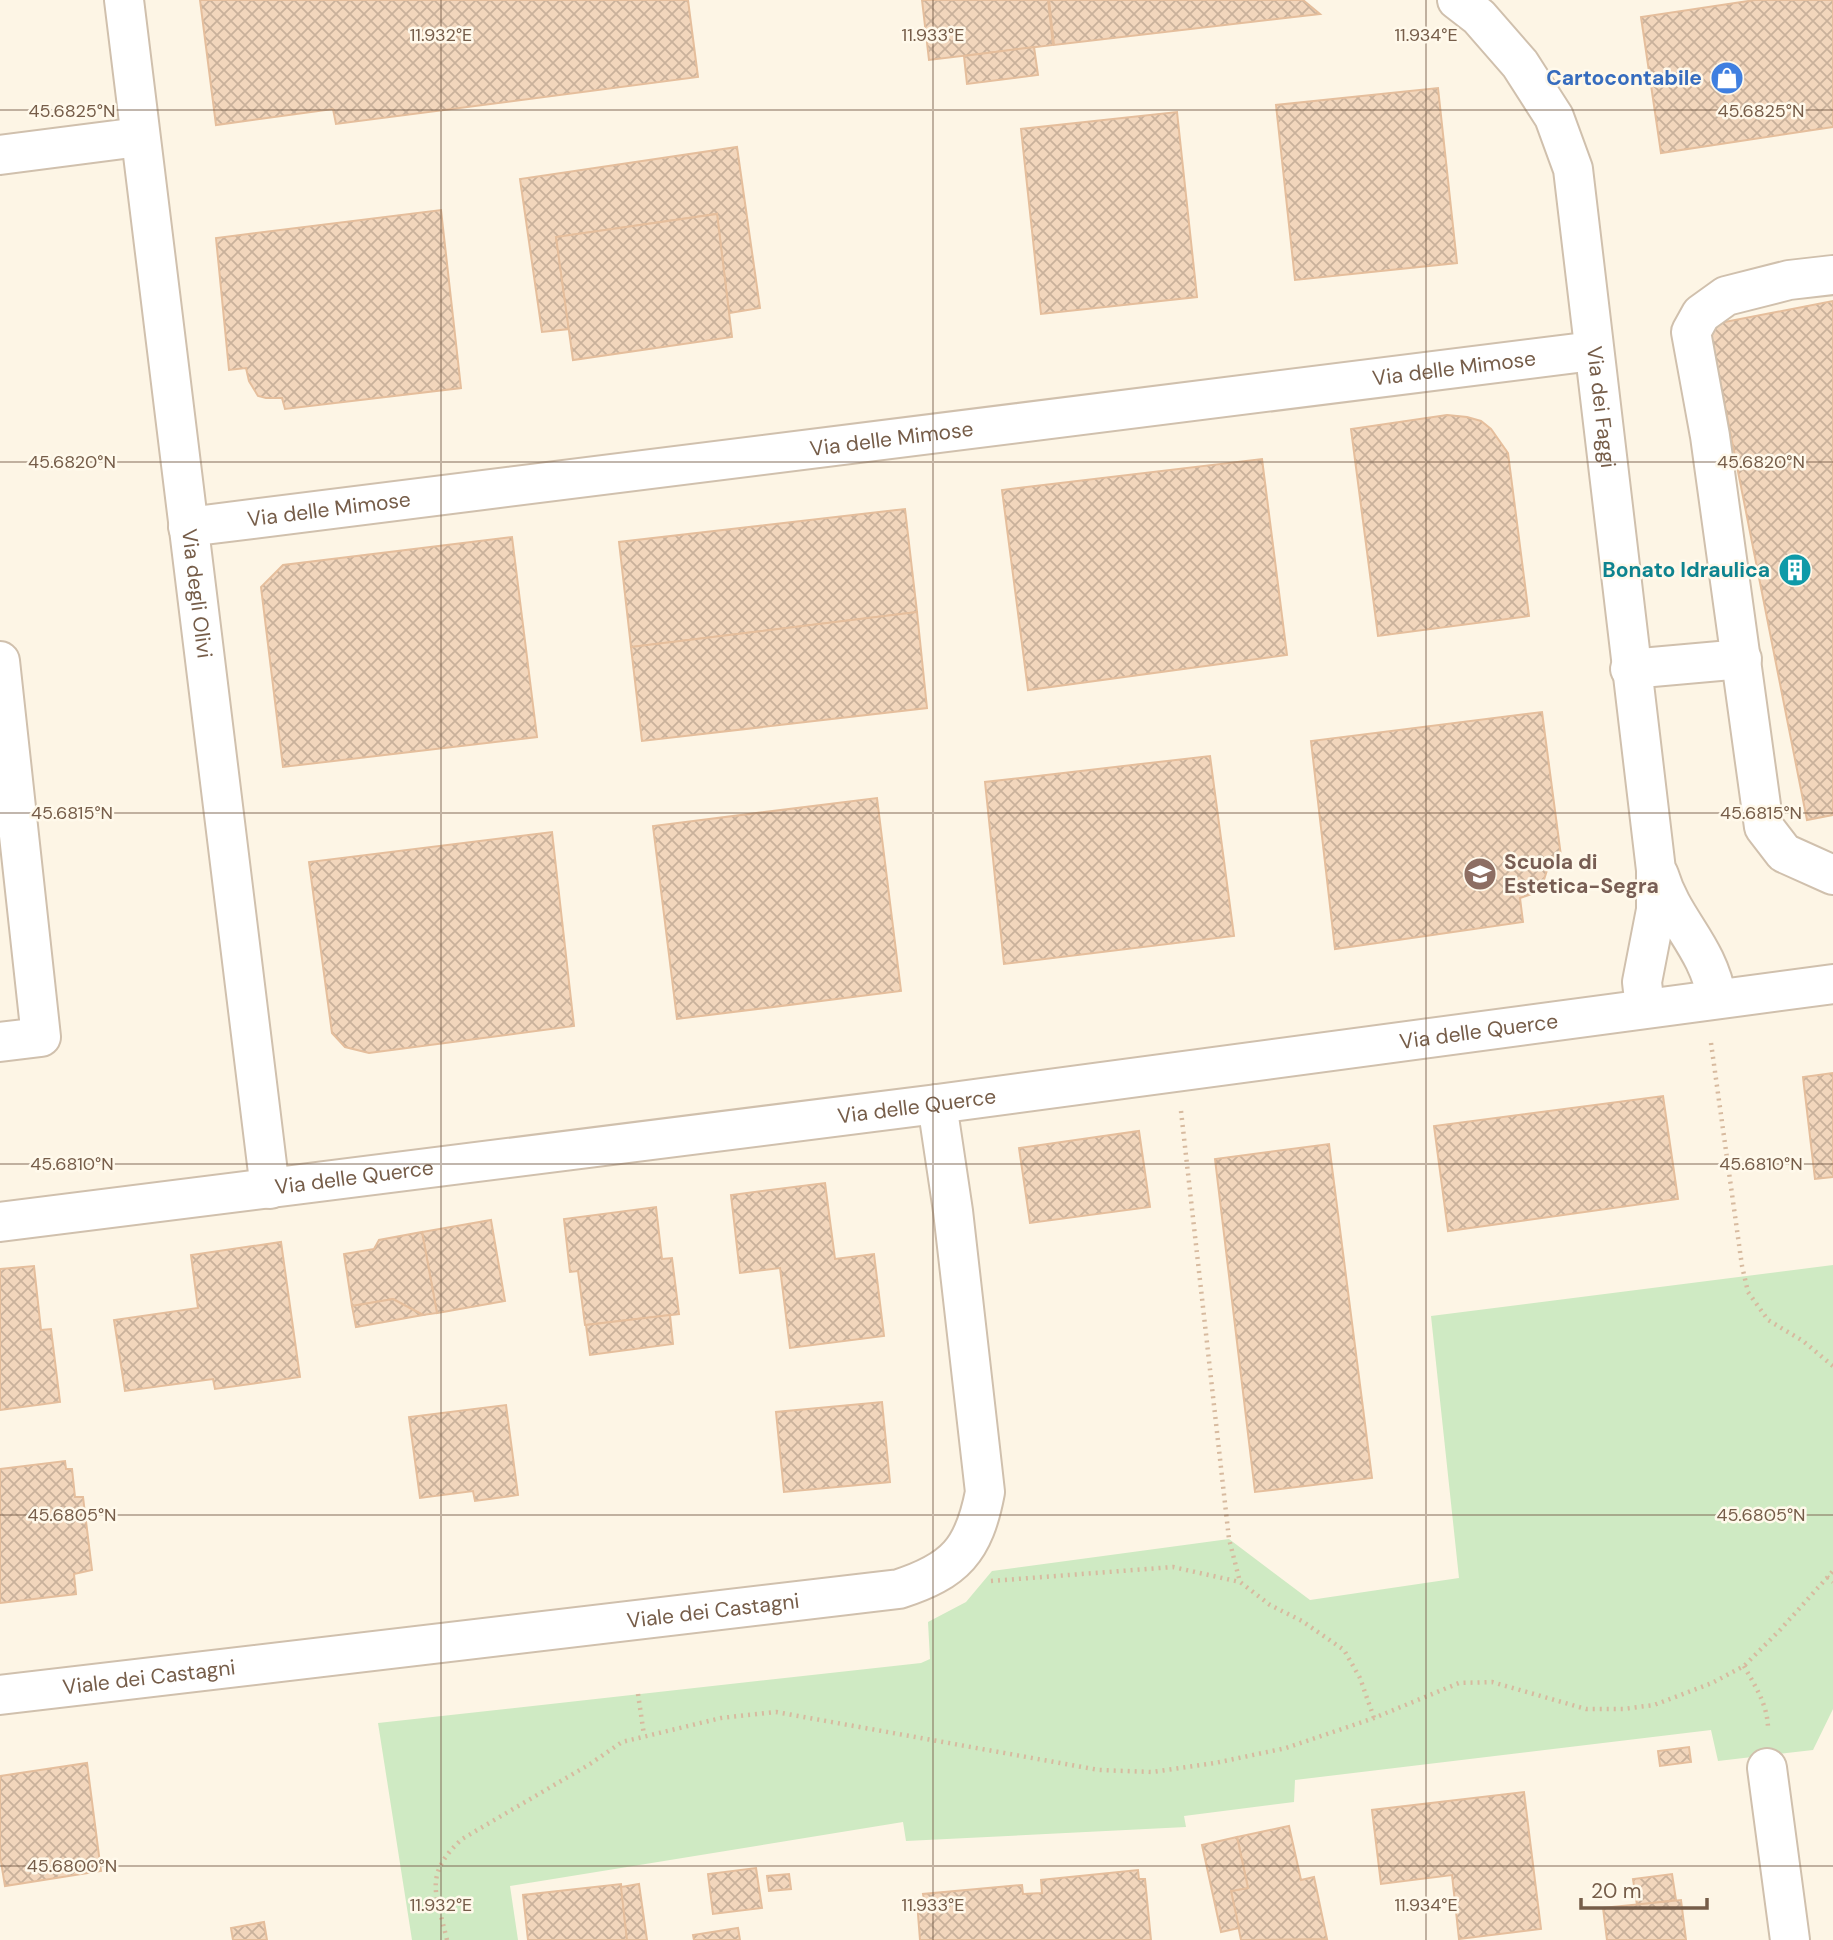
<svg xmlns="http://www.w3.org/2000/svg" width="1833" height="1940" viewBox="0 0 1833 1940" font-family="'DM Sans',sans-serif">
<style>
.green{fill:#cfeac3}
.building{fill:url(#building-cross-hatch);stroke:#e5be9c;stroke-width:2}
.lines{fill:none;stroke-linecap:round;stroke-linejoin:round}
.minor-casing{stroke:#d0c0ad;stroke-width:42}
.path{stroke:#d7ba9f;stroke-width:4.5;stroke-dasharray:2 5;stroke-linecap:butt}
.minor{stroke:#fff;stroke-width:38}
.ticks{fill:none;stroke:#765d49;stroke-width:2;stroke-opacity:0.45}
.labels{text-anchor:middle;stroke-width:5;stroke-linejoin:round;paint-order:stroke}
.shop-label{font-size:21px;font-weight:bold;fill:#366cbe;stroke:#fff9eb;text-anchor:end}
.street-label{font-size:21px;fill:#765d49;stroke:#fff9eb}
.culture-label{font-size:21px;font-weight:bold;fill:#0d838f;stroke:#fff9eb;text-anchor:end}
.education-label{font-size:21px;font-weight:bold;fill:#785e54;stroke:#fff9eb;text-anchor:start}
.ticks-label{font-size:18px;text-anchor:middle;fill:#765d49;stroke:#fff9eb;stroke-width:5;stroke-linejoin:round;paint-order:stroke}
</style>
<defs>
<pattern id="building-cross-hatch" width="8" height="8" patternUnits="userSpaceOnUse" patternTransform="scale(1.75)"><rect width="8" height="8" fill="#f2d6bc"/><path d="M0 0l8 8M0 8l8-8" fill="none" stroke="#c9b19b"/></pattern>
</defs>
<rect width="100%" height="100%" fill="#fdf5e5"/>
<polygon class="green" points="1833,1265 1833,1709 1813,1750 1718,1761 1711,1730 1295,1780 1294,1802 1184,1816 1186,1827 906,1841 903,1822 510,1886 518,1940 412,1940 378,1723 921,1663 930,1659 928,1622 966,1602 992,1571 1229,1539 1310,1600 1459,1578 1431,1316"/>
<g class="building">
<polygon points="200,0 688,0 698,77 336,124 333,109 216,125"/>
<polygon points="922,0 1048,0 1053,45 929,60"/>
<polygon points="1049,0 1303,0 1320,14 1054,45"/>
<polygon points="1755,0 1833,0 1833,127 1661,153 1641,17"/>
<polygon points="1034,47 1038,75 967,84 964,56"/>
<polygon points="1438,88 1457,263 1295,280 1276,105"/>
<polygon points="1177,112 1197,297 1041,314 1021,129"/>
<polygon points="737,147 760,308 729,313 717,214 556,237 569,329 542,332 520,179"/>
<polygon points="441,210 461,388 285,409 282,398 266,398 258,396 249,381 246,368 229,370 216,238"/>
<polygon points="717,214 732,337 573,360 556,237"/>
<polygon points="1833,301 1833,815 1807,820 1709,325"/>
<polygon points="1447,415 1467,417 1481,421 1491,429 1508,453 1529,616 1378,636 1351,429"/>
<polygon points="1262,459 1287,655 1028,690 1002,490"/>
<polygon points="905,509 917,612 631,647 619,542"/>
<polygon points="512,537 537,737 283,767 261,587 283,565"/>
<polygon points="917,612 927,708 642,741 631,647"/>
<polygon points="1542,712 1561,856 1548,858 1548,867 1542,886 1535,893 1520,898 1523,922 1335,949 1311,741"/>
<polygon points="1210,756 1234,936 1004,964 985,782"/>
<polygon points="877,798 901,991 677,1019 653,826"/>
<polygon points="552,832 574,1026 369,1053 345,1047 332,1033 309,862"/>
<polygon points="1833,1073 1833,1177 1815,1179 1803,1077"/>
<polygon points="1663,1096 1678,1199 1448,1231 1434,1126"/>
<polygon points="1139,1131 1150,1207 1030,1223 1019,1148"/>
<polygon points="1329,1144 1372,1478 1255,1492 1215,1159"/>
<polygon points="825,1183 835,1259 874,1254 884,1336 790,1348 780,1268 740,1273 731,1195"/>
<polygon points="656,1207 662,1259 672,1258 679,1314 585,1325 578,1271 570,1272 564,1219"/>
<polygon points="491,1220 505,1301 437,1313 422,1232"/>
<polygon points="422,1232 437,1313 423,1315 393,1299 352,1306 344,1254 374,1249 379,1240"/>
<polygon points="281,1242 300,1377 215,1389 213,1379 125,1391 114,1320 198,1308 191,1255"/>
<polygon points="34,1266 41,1330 51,1329 60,1402 0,1410 0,1269"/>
<polygon points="393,1299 423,1315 356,1327 352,1306"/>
<polygon points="670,1315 673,1344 590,1355 586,1325"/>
<polygon points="882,1402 890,1482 784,1492 776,1412"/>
<polygon points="506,1405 518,1495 475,1501 473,1491 420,1498 409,1417"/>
<polygon points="65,1461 66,1469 72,1469 75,1497 83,1497 92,1570 74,1574 76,1594 0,1603 0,1469"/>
<polygon points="1689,1747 1691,1762 1660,1766 1658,1751"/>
<polygon points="87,1763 101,1871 5,1886 0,1856 0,1776"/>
<polygon points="1524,1792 1541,1929 1459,1939 1452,1875 1381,1884 1372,1810"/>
<polygon points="1289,1826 1301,1880 1314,1877 1327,1939 1241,1940 1231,1891 1248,1888 1237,1837"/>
<polygon points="1237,1837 1248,1888 1231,1891 1239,1928 1221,1932 1202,1845"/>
<polygon points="756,1868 762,1908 713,1914 708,1874"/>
<polygon points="1138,1870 1139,1879 1145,1879 1151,1940 920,1940 917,1901 924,1900 923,1894 1022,1885 1023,1894 1042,1893 1041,1880"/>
<polygon points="789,1874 791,1889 769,1891 767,1876"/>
<polygon points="1672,1874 1676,1900 1637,1905 1633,1879"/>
<polygon points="621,1884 627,1940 528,1940 523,1895"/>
<polygon points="639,1884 647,1940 627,1940 621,1887"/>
<polygon points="1681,1900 1686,1940 1607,1940 1603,1908"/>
<polygon points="264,1922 267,1940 233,1940 231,1928"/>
<polygon points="738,1928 740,1940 694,1940 693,1935"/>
</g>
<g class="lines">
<defs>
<g id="minor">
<path id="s1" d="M124,0L270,1189"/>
<path id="s2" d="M1457,0L1479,17L1520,64L1554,117L1573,169L1656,870V910L1642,982L1645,1008"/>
<polyline points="0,155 139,137"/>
<polyline points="1833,275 1789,280 1726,296 1701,314 1691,332 1710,436 1764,827 1784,853 1833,875"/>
<path id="s3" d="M188,527L1593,351"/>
<polyline points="0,661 41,1037 0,1042"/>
<polyline points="1630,669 1742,659"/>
<path d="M1659,875C1673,922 1708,946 1717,999"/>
<path id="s4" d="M0,1222L937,1104L1833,984"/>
<path id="s5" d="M0,1695L899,1589C955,1571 974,1550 985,1492L953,1211L937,1104"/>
<polyline points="1767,1768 1790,1940"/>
</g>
</defs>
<use href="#minor" class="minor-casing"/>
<g class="path">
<polyline points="1711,1043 1742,1266 1748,1292 1768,1320 1803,1341 1833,1366"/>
<polyline points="1181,1111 1229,1539 1240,1582 1270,1605 1302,1621 1344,1650 1360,1678 1374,1718"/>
<polyline points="1827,1577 1833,1582"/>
<polyline points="991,1581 1173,1567 1240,1582"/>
<path d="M1744,1666C1755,1686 1768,1705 1768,1729"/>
<polyline points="638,1694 644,1735"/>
<path d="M447,1940C436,1893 423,1875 462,1839L590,1764L622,1742L721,1718L776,1712L1099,1770L1152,1772L1215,1763L1286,1748L1374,1718L1459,1683L1492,1682L1586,1709H1623L1654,1705L1712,1683L1744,1666L1780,1630L1833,1571"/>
</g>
<use href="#minor" class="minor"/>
</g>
<path class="ticks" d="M441,0V1940M933,0V1940M1426,0V1940M0,110H1833M0,462H1833M0,813H1833M0,1164H1833M0,1515H1833M0,1866H1833"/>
<defs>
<symbol id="shop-disc" viewBox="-11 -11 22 22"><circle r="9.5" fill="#3f7fe0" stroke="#fff9eb"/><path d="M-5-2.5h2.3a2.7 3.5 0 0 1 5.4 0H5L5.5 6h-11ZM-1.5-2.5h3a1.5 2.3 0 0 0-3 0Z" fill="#fff"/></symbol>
<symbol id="building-disc" viewBox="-11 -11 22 22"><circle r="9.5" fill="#0f9aa8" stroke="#fff9eb"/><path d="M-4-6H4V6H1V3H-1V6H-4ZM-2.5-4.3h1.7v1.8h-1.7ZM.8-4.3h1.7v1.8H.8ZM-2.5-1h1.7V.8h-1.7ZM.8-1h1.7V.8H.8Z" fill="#fff"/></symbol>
<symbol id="school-disc" viewBox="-11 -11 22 22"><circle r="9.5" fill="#8d6e63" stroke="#fff9eb"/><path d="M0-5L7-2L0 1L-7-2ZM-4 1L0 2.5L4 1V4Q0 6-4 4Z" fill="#fff"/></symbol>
</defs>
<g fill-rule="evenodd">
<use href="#shop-disc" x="1708" y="59" width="38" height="38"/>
<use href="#building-disc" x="1776" y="551" width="38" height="38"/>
<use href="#school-disc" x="1461" y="855" width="38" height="38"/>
</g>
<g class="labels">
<g class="shop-label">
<text x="1702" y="85">Cartocontabile</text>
</g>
<g class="street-label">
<text dy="7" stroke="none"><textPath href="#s3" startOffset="1276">Via delle Mimose</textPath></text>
<text dy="7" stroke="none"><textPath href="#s2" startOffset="448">Via dei Faggi</textPath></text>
<text dy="7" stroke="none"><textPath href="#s3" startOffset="709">Via delle Mimose</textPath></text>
<text dy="7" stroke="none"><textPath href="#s3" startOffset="142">Via delle Mimose</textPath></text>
<text dy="7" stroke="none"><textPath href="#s1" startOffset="598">Via degli Olivi</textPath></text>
<text dy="7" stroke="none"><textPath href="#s4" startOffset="1491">Via delle Querce</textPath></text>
<text dy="7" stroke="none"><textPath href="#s4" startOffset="924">Via delle Querce</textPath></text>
<text dy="7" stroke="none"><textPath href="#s4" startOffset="357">Via delle Querce</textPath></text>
<text dy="7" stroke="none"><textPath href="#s5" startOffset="718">Viale dei Castagni</textPath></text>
<text dy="7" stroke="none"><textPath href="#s5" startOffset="150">Viale dei Castagni</textPath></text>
</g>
<g class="culture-label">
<text x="1770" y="577">Bonato Idraulica</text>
</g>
<g class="education-label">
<text x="1504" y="869">Scuola di<tspan x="1504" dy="24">Estetica-Segra</tspan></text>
</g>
</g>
<g class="ticks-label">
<text x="441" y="41">11.932°E</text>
<text x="933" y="41">11.933°E</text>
<text x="1426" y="41">11.934°E</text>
<text x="72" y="117">45.6825°N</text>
<text x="1761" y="117">45.6825°N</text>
<text x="72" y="468">45.6820°N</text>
<text x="1761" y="468">45.6820°N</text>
<text x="72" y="819">45.6815°N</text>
<text x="1761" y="819">45.6815°N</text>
<text x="72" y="1170">45.6810°N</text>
<text x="1761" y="1170">45.6810°N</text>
<text x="72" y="1521">45.6805°N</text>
<text x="1761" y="1521">45.6805°N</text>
<text x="72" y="1872">45.6800°N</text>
<text x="441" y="1911">11.932°E</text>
<text x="933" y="1911">11.933°E</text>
<text x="1426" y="1911">11.934°E</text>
</g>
<path d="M1581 1898v10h126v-10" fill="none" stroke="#765d49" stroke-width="3.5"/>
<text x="1591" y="1898" font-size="21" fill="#765d49" stroke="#fff9eb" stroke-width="5" paint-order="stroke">20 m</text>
</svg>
